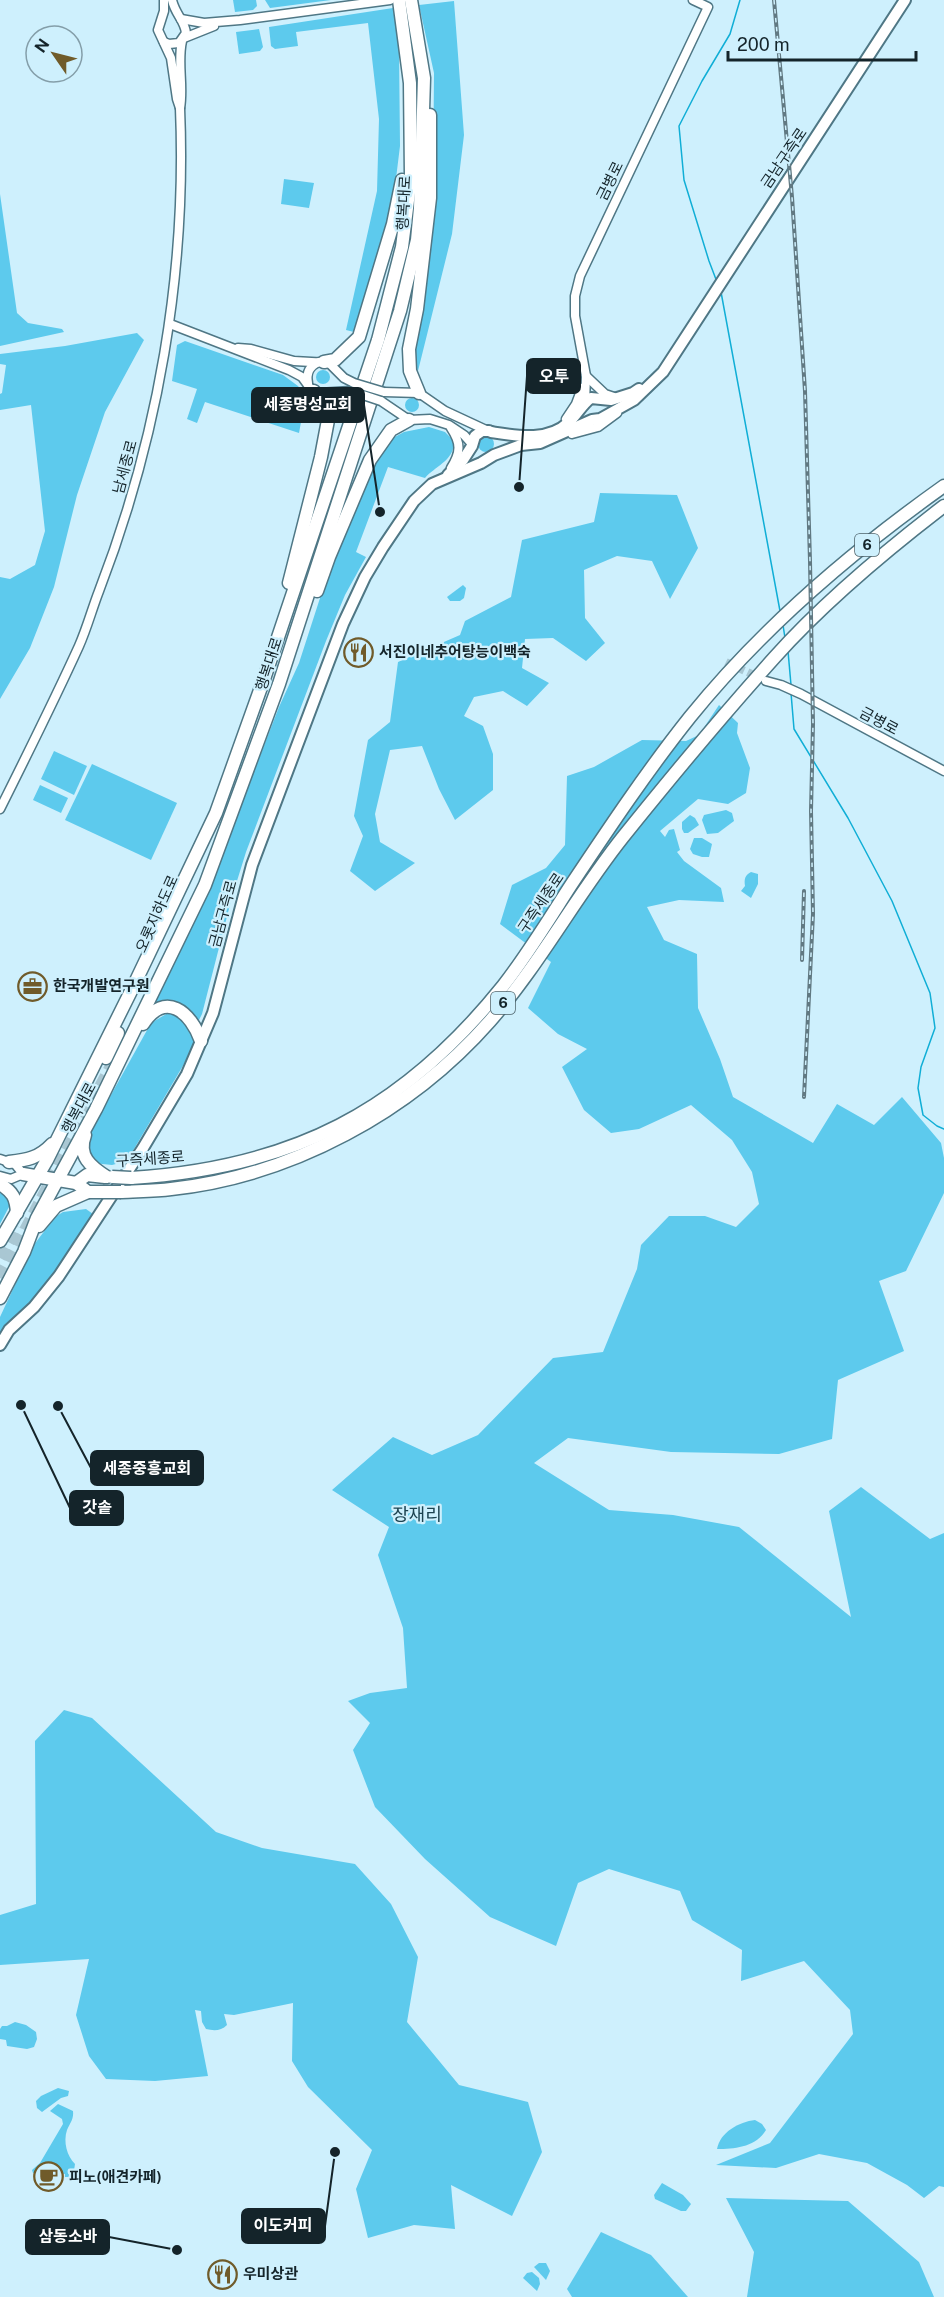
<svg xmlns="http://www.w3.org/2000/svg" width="944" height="2297" viewBox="0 0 944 2297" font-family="'Public Sans','Noto Sans KR',sans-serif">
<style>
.green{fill:#5dcaed}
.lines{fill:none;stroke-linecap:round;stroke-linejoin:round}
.stream{stroke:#10aed6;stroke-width:1.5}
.minor-tunnel{stroke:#a9c7d3;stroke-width:8;stroke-dasharray:8 4;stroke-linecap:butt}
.highway-tunnel{stroke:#a9c7d3;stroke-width:12;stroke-dasharray:12 6;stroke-linecap:butt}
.minor-casing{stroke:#4f7785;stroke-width:11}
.major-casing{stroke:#4f7785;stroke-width:14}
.highway-casing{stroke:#4f7785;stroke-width:15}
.minor{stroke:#fff;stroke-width:8}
.major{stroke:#fff;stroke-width:10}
.highway{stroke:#fff;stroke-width:12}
.rail-casing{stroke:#617982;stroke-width:4}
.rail{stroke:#cef0fd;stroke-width:1.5;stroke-dasharray:4.5;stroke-linecap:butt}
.minor-bridge-casing{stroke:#4f7785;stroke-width:11;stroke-linecap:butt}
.highway-bridge-casing{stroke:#4f7785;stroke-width:15;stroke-linecap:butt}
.minor-bridge{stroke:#fff;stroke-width:8}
.highway-bridge{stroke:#fff;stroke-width:12}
.labels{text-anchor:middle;stroke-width:4.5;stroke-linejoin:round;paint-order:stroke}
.shield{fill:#cef0fd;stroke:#4c6169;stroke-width:1.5}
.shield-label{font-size:14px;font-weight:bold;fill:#14242a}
.street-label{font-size:15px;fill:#14242a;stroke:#cef0fd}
.poi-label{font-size:15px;font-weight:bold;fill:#14242a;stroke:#cef0fd;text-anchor:start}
.quarter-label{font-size:18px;fill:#1c4351;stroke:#cef0fd}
.leader{fill:none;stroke:#14242a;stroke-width:2}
.callout-dot{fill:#14242a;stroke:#cef0fd;stroke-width:2}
.callout{fill:#14242a;stroke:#14242a;stroke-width:2}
.callout-label{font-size:16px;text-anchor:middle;font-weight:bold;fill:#fff}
</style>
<rect width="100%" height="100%" fill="#cef0fd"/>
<g class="green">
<polygon points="233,0 256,0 257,6 253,10 235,12"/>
<polygon points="265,0 331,0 270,8"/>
<polygon points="454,1 464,135 452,234 418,371 415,366 414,345 433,190 434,73 419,5"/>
<polygon points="393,8 399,48 400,146 392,211 354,332 346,330 377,191 379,119 368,23 296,32 298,46 275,49 271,46 269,27"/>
<polygon points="259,29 263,47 260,51 239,54 236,32"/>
<polygon points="284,179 314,183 309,208 281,204"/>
<polygon points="0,194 17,313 28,323 62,329 64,332 0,346"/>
<polygon points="137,333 144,340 105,412 77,495 54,587 30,648 0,699 0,577 10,579 35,565 45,531 31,405 0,410 0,394 2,393 6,365 0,364 0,354 65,346"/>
<polygon points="185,341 283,375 298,386 313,404 304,406 299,433 205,402 197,423 187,419 197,389 172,381 177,345"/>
<circle cx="323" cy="377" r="7"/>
<circle cx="412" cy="405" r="7"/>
<path d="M429,427L445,432L453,440C457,459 435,466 425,478L388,467L356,552L366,557L345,595L326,641L246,852L232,897L202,1014L199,1020H194L157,1007L153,1002L213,877L279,707L299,663L331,564L378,454L391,439L404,432Z"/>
<circle cx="486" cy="444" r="8"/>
<polygon points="600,493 677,495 698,548 670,599 652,561 617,556 584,570 585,618 605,643 586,661 553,638 525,639 522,668 549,683 527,706 503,691 474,697 464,716 483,726 493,754 493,790 455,820 439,789 422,746 390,750 375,814 380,842 415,863 375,891 350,871 363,836 354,816 368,740 390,722 398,662 460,635 465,621 511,597 522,540 594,522"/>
<polygon points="463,585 466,588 464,598 460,601 450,601 447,597"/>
<polygon points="719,705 738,723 737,733 750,768 746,793 728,804 698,799 660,831 665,837 669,830 674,829 680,850 677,852 684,861 721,888 724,902 679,900 647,907 664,940 697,954 698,1008 720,1059 733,1097 813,1143 837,1104 874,1125 902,1097 941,1143 944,1158 944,1193 906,1271 879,1281 904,1351 838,1380 832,1439 779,1454 671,1452 568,1438 534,1463 609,1510 673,1515 739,1527 851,1617 829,1511 861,1487 930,1539 944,1533 944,2187 939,2186 924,2198 907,2185 867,2163 819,2154 776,2168 716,2165 770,2143 853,2034 850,2010 804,1961 741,1981 742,1950 692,1920 680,1891 609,1869 578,1883 556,1946 490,1917 425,1859 375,1807 353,1750 370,1723 348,1701 370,1693 407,1688 403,1628 378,1555 389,1527 332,1490 393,1437 432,1455 478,1435 553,1358 603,1352 637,1269 641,1245 669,1216 705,1216 736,1227 759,1204 752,1172 732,1140 691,1105 639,1129 611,1133 584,1110 562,1067 587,1049 558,1034 528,1008 551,962 500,924 512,885 546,868 565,845 567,776 594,767 642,740 686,741 699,735"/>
<polygon points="54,751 87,766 74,795 41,779"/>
<polygon points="92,764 177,803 151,860 65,820"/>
<polygon points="40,785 68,798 61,813 33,800"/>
<polygon points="726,810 732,813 734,821 718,833 707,834 702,820 704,815"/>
<polygon points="690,815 695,818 699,825 688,833 684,833 682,829 682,822"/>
<polygon points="694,838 702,838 712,844 709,857 702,857 693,854 690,849"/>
<path d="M751,872L758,874V884L751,898L741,891L745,886C744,879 745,875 751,872Z"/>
<polygon points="168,1013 187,1019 197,1038 184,1064 127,1161 112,1165 93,1163 85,1144 87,1138 151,1023"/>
<polygon points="0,1193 9,1196 10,1205 0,1224"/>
<polygon points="86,1209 93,1214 63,1264 35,1299 0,1336 0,1317 33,1246 55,1217 63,1212"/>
<path d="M64,1710L92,1718L216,1832L262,1848L355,1864L391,1904L418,1957L407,2022L459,2085L528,2102L542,2152L512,2216L451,2185L455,2229L414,2225L368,2238L356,2189L372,2150L308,2087L292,2061L293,2003L234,2015L224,2014L227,2025C221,2031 214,2031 206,2029L202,2022L201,2011L195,2010L208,2076L155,2081L106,2079L89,2056L76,2015L89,1959L0,1965V1915L36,1904L35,1741Z"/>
<polygon points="15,2022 26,2025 36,2032 37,2039 34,2047 27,2049 7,2046 6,2040 0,2039 0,2029 2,2026 7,2026"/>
<polygon points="58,2088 69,2091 68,2096 61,2098 42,2112 37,2108 36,2101 41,2096"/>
<path d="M58,2104L73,2111C74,2119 70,2123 67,2130C63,2142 67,2156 75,2164L73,2177H65V2174L58,2173V2176L33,2173L32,2170L40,2163L63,2124L62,2119L50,2111Z"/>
<path d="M755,2120L762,2124L766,2130C756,2147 735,2149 717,2149C720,2132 739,2122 755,2120Z"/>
<polygon points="662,2183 683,2195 691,2204 686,2211 681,2211 655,2199 654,2195"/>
<polygon points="726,2198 848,2201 919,2262 934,2297 747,2297 754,2252"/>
<polygon points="601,2232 651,2255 688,2297 572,2297 567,2289"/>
<polygon points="539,2263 546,2263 550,2271 546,2280 534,2267"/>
<polygon points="532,2272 539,2278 540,2284 537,2291 523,2278 527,2273"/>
</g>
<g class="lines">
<g class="stream">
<polyline points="717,282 709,261 684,180 679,126 702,81 730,34 740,0"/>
<polyline points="721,292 780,611"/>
<polyline points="783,625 785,638"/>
<polyline points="788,651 791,685"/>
<polyline points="791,693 794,729 848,818 892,901 930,993 935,1028 921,1067 918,1088 923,1115 937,1126 944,1129"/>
</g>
<polyline class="minor-tunnel" points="726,662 760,678"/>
<g class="highway-tunnel">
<polyline points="0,1258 17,1226"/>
<polyline points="0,1278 111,1066"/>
</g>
<defs>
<g id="minor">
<path d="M164,0V11L158,30L171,58L177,99L180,108C184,86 177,63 182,41"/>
<polyline points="181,19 204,23 240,20 390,0"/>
<polyline points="184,38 214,26"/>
<path d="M164,42L169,44L179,43L186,33C185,21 175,14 172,0"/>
<polyline points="170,324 289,370 302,377 310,388 319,393 351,391"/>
<polyline points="238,348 251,349 294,361 329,363 344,378 354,383"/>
<polyline points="586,376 605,394 614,397"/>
<path d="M308,383C306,373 309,366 319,362"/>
<polyline points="384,392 419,393 445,411 488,431"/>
<polyline points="381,401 409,420 430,419 449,425 464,435 472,444"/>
<polyline points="585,402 586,376 575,316 575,296 580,276 708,7 693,0"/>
<polyline points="566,419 576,404 582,388"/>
<path d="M451,428C461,443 461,452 451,468"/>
<polyline points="572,434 598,427 617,413"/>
<polyline points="766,681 781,685 801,694 944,771"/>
<path d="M0,809C27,755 54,701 79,646C87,628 92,609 99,591C158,438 187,272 180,108"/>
<polyline points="0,1159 15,1164 23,1174 11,1179 0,1176"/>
</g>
<g id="major">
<path d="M491,432C517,436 548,442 569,422C577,415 582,404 591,398L611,400L633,393L639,389"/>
<polyline points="448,475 463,460 472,446 475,436 482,431 489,431"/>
<polyline points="0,1345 9,1330 34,1307 59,1276 143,1148 187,1074 213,1013 252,865 281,788 343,624 365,577 383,547 414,501 432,484 481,463 494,455 521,445 540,443 592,420 600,419 634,400 663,372 905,0"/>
</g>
<g id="highway">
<polyline points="324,362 335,360 359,337 393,224 402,180"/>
<polyline points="419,393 410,371 409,349 417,309 430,198 430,115"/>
<polyline points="289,583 321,457 328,420 323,405 314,391"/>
<polyline points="317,591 329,557 370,460 391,430 409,420"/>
<path d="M143,1024C165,990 191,1012 201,1041"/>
<polyline points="106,1058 118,1033"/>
<path d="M85,1135C77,1156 91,1167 107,1177"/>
<path d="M9,1162C27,1160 39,1158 52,1144"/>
<polyline points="23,1174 76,1183 88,1192 103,1192"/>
<path d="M131,1178C291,1168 402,1112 503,986C528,954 549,919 571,885C609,828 647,771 690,717C762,628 851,552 944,486"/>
<polyline points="76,1183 87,1175 105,1177"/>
<path d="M0,1184C13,1192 16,1198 17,1213"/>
<path d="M121,1192C138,1191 155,1191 171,1189C292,1176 410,1112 490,1021C540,964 576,896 623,837C672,776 722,716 774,658C824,602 884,552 944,506"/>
<polyline points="39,1226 56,1206 88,1192"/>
<polyline points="0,1241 47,1160 134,985 216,813 264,679 378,340 402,247 411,177 410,83 399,0"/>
<polyline points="0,1298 24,1252 37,1218 96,1109 205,885 279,684 400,311 417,240 420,208 424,78 411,0"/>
</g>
</defs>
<use href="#minor" class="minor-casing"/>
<use href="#major" class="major-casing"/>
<use href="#highway" class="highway-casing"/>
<use href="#minor" class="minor"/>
<use href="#major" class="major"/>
<use href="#highway" class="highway"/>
<defs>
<g id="rail">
<polyline points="774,0 792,197 805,391 810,561 813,724 811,811 813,914 804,1097"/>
<polyline points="802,960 804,891"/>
</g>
</defs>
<use href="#rail" class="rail-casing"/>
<use href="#rail" class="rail"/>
<defs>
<g id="minor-bridge">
<polyline points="354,383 384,392"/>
<polyline points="351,391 381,401"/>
</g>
<g id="highway-bridge">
<polyline points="112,1177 131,1178"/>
<polyline points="103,1192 121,1192"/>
</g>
</defs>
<use href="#minor-bridge" class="minor-bridge-casing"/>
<use href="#highway-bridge" class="highway-bridge-casing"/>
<use href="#minor-bridge" class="minor-bridge"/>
<use href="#highway-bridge" class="highway-bridge"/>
</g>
<defs>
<symbol id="restaurant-ring" viewBox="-11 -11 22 22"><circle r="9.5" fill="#cef0fd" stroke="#705b2a" stroke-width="1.5"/><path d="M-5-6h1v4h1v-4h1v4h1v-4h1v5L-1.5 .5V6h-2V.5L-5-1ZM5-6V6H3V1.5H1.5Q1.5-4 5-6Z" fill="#705b2a"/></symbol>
<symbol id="office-ring" viewBox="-11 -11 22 22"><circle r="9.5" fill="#cef0fd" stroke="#705b2a" stroke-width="1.5"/><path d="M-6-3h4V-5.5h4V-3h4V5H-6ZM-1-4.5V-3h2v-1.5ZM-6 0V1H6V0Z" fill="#705b2a"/></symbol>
<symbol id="cafe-ring" viewBox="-11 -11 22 22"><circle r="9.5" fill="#cef0fd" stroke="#705b2a" stroke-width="1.5"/><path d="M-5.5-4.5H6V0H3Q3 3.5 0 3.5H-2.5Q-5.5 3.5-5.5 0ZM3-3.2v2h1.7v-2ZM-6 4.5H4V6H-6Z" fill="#705b2a"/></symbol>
</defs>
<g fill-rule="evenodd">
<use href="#restaurant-ring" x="342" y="636" width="33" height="33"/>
<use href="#office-ring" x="16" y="970" width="33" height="33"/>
<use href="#cafe-ring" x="32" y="2160" width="33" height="33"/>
<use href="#restaurant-ring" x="206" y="2258" width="33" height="33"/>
</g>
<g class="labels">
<g class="shield">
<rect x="855" y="534" width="24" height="22" rx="4.5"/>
<rect x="491" y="992" width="24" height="22" rx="4.5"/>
</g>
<g class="shield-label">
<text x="867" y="550">6</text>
<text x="503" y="1008">6</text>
</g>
<g class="street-label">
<text transform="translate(784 158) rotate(-56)" y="5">금남구즉로</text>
<text transform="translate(610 181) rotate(-64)" y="5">금병로</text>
<text transform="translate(404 203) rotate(-87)" y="5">행복대로</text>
<text transform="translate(125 467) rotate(-75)" y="5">남세종로</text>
<text transform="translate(269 664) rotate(-72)" y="5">행복대로</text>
<text transform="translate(879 721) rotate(28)" y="5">금병로</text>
<text transform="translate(541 903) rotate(-56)" y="5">구즉세종로</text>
<text transform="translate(157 914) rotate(-66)" y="5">오롯지하도로</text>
<text transform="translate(223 914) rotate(-75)" y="5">금남구즉로</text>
<text transform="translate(79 1108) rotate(-62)" y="5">행복대로</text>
<text transform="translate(150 1159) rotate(-4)" y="5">구즉세종로</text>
</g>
<g class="poi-label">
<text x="379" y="657">서진이네추어탕능이백숙</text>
<text x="53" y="991">한국개발연구원</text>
<text x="69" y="2182">피노(애견카페)</text>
<text x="243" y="2279">우미상관</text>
</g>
<g class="quarter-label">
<text x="417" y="1521">장재리</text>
</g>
</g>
<path class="leader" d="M519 487L527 376M380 512L364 405M58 1406L91 1468M21 1405L70 1508M335 2152L325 2226M177 2250L109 2237"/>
<g class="callout-dot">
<circle cx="519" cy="487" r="6"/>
<circle cx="380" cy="512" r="6"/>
<circle cx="58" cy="1406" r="6"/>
<circle cx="21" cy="1405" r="6"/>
<circle cx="335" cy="2152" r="6"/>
<circle cx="177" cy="2250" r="6"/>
</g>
<g class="callout">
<rect x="527" y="359" width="53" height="34" rx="6"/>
<rect x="252" y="388" width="112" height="34" rx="6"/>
<rect x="91" y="1451" width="112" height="34" rx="6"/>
<rect x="70" y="1491" width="53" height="34" rx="6"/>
<rect x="242" y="2209" width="83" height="34" rx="6"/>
<rect x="26" y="2220" width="83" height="34" rx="6"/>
</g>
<g class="callout-label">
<text x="554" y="382">오투</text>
<text x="308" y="410">세종명성교회</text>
<text x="147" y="1474">세종중흥교회</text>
<text x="97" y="1513">갓솥</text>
<text x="283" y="2231">이도커피</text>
<text x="68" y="2242">삼동소바</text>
</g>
<g transform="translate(54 54) rotate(305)"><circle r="28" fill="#cef0fd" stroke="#849ea9" stroke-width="1.5"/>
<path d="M0-4.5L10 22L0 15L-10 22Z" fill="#705b2a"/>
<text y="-9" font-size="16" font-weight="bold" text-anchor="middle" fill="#14242a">N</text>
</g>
<path d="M728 51v9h188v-9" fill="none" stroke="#14242a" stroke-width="3"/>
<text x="737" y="51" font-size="18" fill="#14242a" stroke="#cef0fd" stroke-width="4.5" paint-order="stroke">200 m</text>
</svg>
